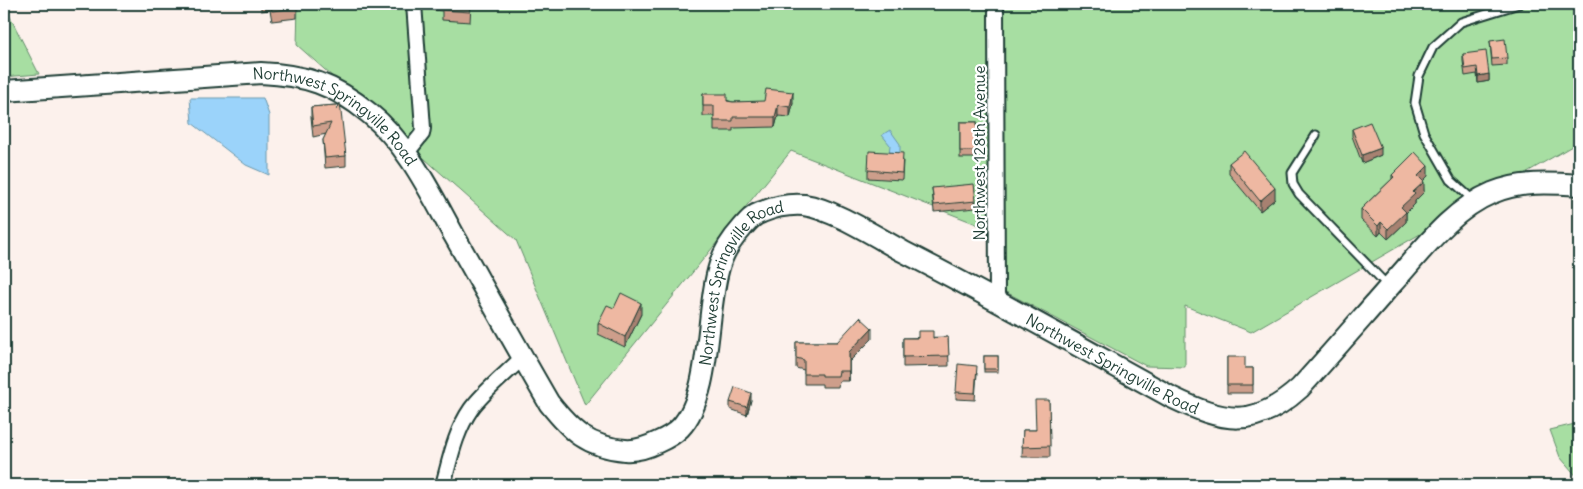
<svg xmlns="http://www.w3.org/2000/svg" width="1583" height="489" viewBox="0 0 1583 489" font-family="Delius,sans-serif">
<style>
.green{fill:#a7dea2;stroke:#638e6b}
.water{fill:#9bd3fa;stroke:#6997ab}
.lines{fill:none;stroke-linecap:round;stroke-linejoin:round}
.lane-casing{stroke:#1f3d34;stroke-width:11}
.street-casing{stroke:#1f3d34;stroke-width:18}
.secondary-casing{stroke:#1f3d34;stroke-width:24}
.lane{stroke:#fff;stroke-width:7}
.street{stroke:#fff;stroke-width:14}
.secondary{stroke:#fff;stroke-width:20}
.wall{fill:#cd9e8b;stroke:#1f3d34}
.shaded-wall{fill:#a78171;stroke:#1f3d34}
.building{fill:#eeb8a2;stroke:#1f3d34}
.labels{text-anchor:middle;stroke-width:4.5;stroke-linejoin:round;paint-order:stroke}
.street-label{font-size:16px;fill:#1f3d34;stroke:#fff}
</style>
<rect width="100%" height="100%" fill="#fcf1ec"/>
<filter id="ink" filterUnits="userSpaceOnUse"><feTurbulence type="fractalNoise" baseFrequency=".02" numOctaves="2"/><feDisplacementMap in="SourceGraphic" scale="10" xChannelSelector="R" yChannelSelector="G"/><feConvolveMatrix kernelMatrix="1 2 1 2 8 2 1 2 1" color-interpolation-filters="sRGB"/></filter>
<g filter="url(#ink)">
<g class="green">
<polygon points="298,4 1579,4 1579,142 1251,332 1185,306 1185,367 1146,366 1002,290 1002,234 791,151 585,405 516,240 297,45"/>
<polygon points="4,5 39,74 4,77"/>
<polygon points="1579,423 1579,479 1560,457 1550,430"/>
</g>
<g class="water">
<polygon points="190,98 263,98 269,115 269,175 246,165 192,123"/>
<polygon points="890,130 900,144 900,153 889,153 890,145 882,135"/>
</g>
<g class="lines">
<defs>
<g id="lane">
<polyline points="1316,135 1292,173 1293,184 1299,194 1387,285"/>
<polyline points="1473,200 1451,180 1424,133 1415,103 1419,76 1433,47 1461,22 1519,4"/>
</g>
<g id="street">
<polyline points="996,4 997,302"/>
<polyline points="406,154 422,134 423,128 414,4"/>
<path d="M443,485C450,460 455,432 471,409C483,392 507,373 523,357"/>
</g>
<g id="secondary">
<path id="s1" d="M4,91L261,73C305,75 334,84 369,113C408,144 431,194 455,237C486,292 517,348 549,403C571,431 588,447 625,450C637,451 648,447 658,442C665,439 674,434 680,428C713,393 705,310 720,264C724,251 733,238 742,228C748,221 753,215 762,212C774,207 790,204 804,205C833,209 878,238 904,252C994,298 1082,348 1171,397C1223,422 1254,430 1300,388C1331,354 1361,319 1391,285C1421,252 1451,210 1492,193C1519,181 1551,183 1579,185"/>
</g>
</defs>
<use href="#lane" class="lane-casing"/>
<use href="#street" class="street-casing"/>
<use href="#secondary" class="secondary-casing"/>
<use href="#lane" class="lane"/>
<use href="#street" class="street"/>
<use href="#secondary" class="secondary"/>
</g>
<g class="wall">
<polygon points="261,4 297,4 297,18 272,21 270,10 261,11"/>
<polygon points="433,4 471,4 470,22 442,20 442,11 433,10"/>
<polygon points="1490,41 1507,58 1507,65 1492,66"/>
<polygon points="1463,54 1489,74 1489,81 1478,83 1477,74 1465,76 1463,61"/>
<polygon points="703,94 733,102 793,103 790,117 778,116 775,127 733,128 733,131 714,131 714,116 703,116"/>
<polygon points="336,105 346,156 346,166 325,168 323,140 326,134 313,137 311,117 311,107"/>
<rect x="960" y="122" width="17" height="36"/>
<polygon points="1352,129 1381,155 1362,163 1352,136"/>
<polygon points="903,160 902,180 868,178 868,170"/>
<polygon points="1229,163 1275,199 1260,211 1229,174"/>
<polygon points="1392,175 1428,176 1423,181 1424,192 1415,201 1415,204 1406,213 1406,222 1388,239 1381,232 1378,236 1361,220 1361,209 1392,179"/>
<polygon points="932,188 976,201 976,208 934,212"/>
<polygon points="614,308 641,314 625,347 598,334 598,323"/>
<polygon points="948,337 949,366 903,367 903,338"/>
<polygon points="872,339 849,362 849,381 839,381 838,387 822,387 822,384 804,384 804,370 796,368 796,342 837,342"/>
<rect x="984" y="356" width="14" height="16"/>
<polygon points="1227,357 1245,368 1253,368 1253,393 1227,393"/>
<polygon points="977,373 975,400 956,399 956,392"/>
<polygon points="751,400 747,415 730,409 730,402"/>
<polygon points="1049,400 1050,457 1022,457 1023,430 1036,430"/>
</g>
<g class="shaded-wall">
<polygon points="1489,74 1489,81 1478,83 1478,76"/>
<polygon points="793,92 793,103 790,117 790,107"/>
<polygon points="778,105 778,116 775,127 775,117"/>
<polygon points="1381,148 1381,155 1362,163 1362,155"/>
<polygon points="1428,166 1428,176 1418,186 1418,176"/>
<polygon points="1424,182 1424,192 1415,201 1415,204 1406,213 1406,222 1388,239 1388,229 1401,207 1413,192"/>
<polygon points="1275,188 1275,199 1260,211 1260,201"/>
<polygon points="1381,222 1381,232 1378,236 1378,226"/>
<polygon points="641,303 641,314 625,347 625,337"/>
<polygon points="872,328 872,339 849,362 849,381 849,352"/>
<polygon points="751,393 751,400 747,415 747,407"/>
</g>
<g class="building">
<polygon points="271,4 297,4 297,8 272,11"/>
<polygon points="443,4 470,4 470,12 442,10"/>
<polygon points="1505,39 1507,58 1492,59 1490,41"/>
<polygon points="1486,51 1489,74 1478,76 1477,67 1465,69 1463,54"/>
<polygon points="766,89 793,92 790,107 778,105 775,117 733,117 733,121 714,121 714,106 703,106 703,94 727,94 727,101 733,102 764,101"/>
<polygon points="340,103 346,156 325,158 323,140 331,123 313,126 311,107 336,105 337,110"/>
<rect x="960" y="122" width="17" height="29"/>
<polygon points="1370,122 1381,148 1362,155 1352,129"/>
<polygon points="869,151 903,153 902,173 868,170"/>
<polygon points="1244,151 1275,188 1260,201 1229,163"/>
<polygon points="1415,152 1428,166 1418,176 1424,182 1413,192 1415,194 1401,207 1406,212 1388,229 1381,222 1378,226 1361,209 1394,177 1392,175"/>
<polygon points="974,184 976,201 934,205 932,188"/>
<polygon points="621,293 641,303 625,337 598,323 607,305 614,308"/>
<polygon points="860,317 872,328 849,352 849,371 839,371 838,376 822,376 822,374 804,374 804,360 796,358 796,342 837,342"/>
<polygon points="918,331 933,331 933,338 948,337 949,356 903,357 903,338 918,338"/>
<rect x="984" y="356" width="14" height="13"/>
<polygon points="1227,357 1245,357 1245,368 1253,368 1253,385 1227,385"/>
<polygon points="958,364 977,366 975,393 956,392"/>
<polygon points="735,387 751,393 747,407 730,402"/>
<polygon points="1035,400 1049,400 1050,446 1022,447 1023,430 1036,430"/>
</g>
</g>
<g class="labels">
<g class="street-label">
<text dy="6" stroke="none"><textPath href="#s1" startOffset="346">Northwest Springville Road</textPath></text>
<text transform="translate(979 153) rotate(-90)" y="6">Northwest 128th Avenue</text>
<text dy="6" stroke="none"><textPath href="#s1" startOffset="1036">Northwest Springville Road</textPath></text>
<text dy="6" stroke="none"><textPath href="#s1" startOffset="1501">Northwest Springville Road</textPath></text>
</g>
</g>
<rect width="1583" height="489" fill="none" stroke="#fff" stroke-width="20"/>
<rect x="10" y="10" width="1563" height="469" fill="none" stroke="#1f3d34" stroke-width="2" filter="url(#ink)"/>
</svg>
